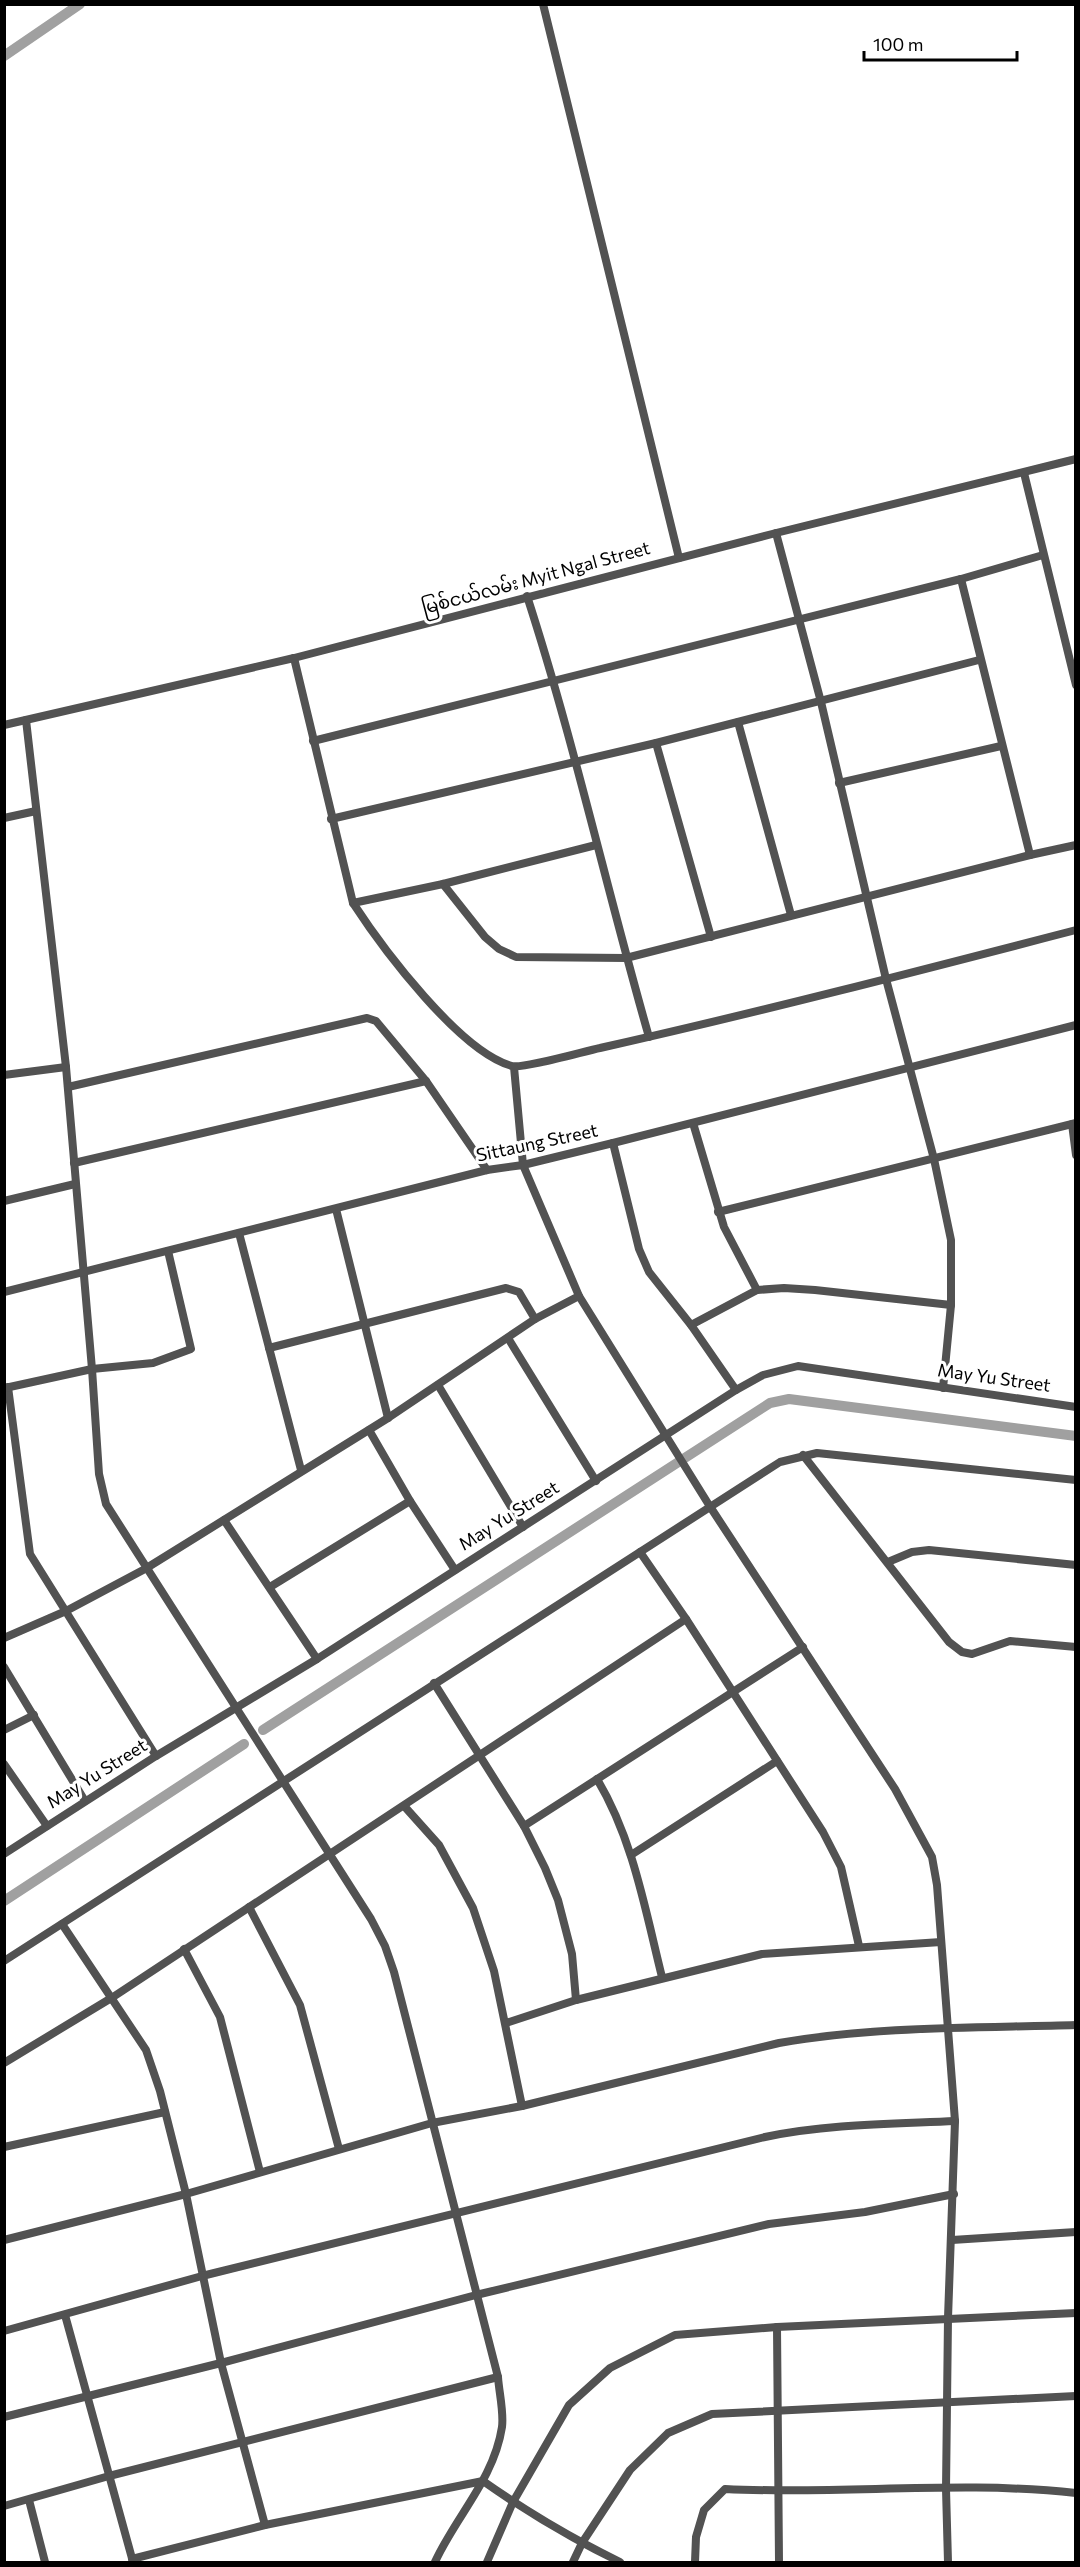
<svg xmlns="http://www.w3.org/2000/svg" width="1080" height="2567" viewBox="0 0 1080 2567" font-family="Commissioner,'Noto Sans Myanmar',sans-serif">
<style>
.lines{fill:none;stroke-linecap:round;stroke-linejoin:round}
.canal{stroke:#a0a0a0;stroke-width:10}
.minor{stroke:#525252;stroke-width:8}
.labels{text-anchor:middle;stroke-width:6;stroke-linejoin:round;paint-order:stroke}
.street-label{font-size:18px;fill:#000;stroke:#fff}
</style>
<rect width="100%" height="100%" fill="#fff"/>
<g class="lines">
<g class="canal">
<polyline points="4,56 80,4"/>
<polyline points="263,1730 770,1403 789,1399 1076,1436"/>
<polyline points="4,1901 244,1744"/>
</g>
<g class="minor">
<polyline points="543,4 679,558"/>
<polyline points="1024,473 1076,685"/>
<polyline points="776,533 821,702 886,979 934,1159 951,1240 951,1305 943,1388"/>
<polyline points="961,579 1030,855"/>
<path d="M527,596C574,741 607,891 649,1037"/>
<path d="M294,658L353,903C383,949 460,1052 512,1066C523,1069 585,1051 600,1048C760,1012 918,971 1076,930"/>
<path d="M26,720L66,1067L92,1369L99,1474L106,1504L371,1919L385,1946L394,1972L498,2377C499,2392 504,2412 502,2427C494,2479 456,2516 435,2562"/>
<polyline points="738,722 791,915"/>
<polyline points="4,725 294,658 776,533 1076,459"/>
<polyline points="313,741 961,579 1043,555"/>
<polyline points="656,743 711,937"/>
<polyline points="839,783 1001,746"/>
<polyline points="4,818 36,811"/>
<polyline points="331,819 656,743 979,660"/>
<polyline points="443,884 485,937 499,949 516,957 626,958 1030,855 1076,845"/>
<polyline points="353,903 443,884 596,845"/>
<polyline points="514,1067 523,1165 579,1296 709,1505 895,1789 932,1857 937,1885 955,2121 948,2318 946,2489 948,2562"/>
<polyline points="4,1075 66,1067"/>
<polyline points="68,1087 367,1018 376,1021 426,1081 487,1170"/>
<polyline points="693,1123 724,1227 757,1290"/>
<polyline points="1072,1124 1076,1155"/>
<polyline points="613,1143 639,1249 649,1272 691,1325 736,1390"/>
<polyline points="74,1163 426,1081"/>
<polyline points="4,1201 75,1184"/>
<polyline points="336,1209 388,1418"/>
<polyline points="718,1212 1076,1123"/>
<polyline points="239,1233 301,1470"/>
<polyline points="4,1292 487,1170 523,1165 613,1143 1076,1025"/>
<polyline points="691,1325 757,1290 784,1288 815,1290 951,1305"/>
<polyline points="508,1338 596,1481"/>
<polyline points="269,1348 506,1288 519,1292 535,1319"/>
<polyline points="438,1385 523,1527"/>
<polyline points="8,1387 30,1554 156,1756"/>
<polyline points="5,1388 92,1369 153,1363 191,1349 168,1251"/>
<polyline points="369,1430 410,1501 455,1570"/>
<polyline points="803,1455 949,1642 962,1652 972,1654 1010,1641 1076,1647"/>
<polyline points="224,1520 317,1659"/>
<polyline points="640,1552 686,1619 823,1832 841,1867 859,1946"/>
<polyline points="888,1562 912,1552 929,1550 1076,1565"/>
<polyline points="270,1587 410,1501"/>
<polyline points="4,1638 66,1611 145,1569 388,1418 535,1319 579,1296"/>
<polyline points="4,1667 85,1801"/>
<polyline points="434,1683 524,1826 545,1868 558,1900 572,1954 576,2000"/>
<polyline points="4,1730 34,1715"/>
<polyline points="4,1764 47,1826"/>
<path d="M597,1779C633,1839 645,1909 662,1977"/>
<polyline points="405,1807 439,1845 473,1908 494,1971 522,2106"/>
<polyline points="524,1826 803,1647"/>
<polyline points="4,1854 156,1756 317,1659 736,1390 763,1375 798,1366 1076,1407"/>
<polyline points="631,1855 777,1761"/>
<polyline points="249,1907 300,2005 339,2149"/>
<polyline points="62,1924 146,2050 160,2091 186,2194 221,2363 265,2525"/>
<polyline points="184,1949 220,2017 260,2172"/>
<polyline points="4,1961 780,1462 817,1453 1076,1480"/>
<polyline points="506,2023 576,2000 762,1954 941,1942"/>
<polyline points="4,2063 113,1997 686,1619"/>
<polyline points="4,2147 165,2112"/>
<path d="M4,2240L186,2194L432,2123L522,2106L779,2043C876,2026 977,2028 1076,2025"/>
<polyline points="952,2240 1076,2232"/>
<polyline points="65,2315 133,2562"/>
<polyline points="777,2327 779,2562"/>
<path d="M4,2331L202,2276L765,2137C827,2124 892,2124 955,2121"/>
<polyline points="4,2417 221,2363 476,2295 769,2224 865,2212 954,2194"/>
<polyline points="29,2500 45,2562"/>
<polyline points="4,2506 109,2476 498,2377"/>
<path d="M132,2559L265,2525L483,2481C527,2512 573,2539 620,2562"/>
<polyline points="487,2562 513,2502 569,2405 610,2368 675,2335 777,2327 1076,2313"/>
<polyline points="573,2562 582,2543 630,2470 668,2433 712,2414 1076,2396"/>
<path d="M695,2562L696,2537L704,2510L725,2489C842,2495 960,2480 1076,2493"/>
</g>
</g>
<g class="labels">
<g class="street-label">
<text transform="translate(536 578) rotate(-15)" y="6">မြစ်ငယ်လမ်း Myit Ngal Street</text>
<text transform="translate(537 1143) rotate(-12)" y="6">Sittaung Street</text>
<text transform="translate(994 1378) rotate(8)" y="6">May Yu Street</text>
<text transform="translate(509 1516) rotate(-32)" y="6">May Yu Street</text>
<text transform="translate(97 1774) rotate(-32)" y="6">May Yu Street</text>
</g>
</g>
<rect width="1080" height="2567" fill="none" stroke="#000000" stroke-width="12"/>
<path d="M864 51v9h153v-9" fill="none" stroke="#000000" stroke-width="3"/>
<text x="873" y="51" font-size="18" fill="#000000" stroke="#ffffff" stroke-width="4.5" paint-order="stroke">100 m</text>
</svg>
